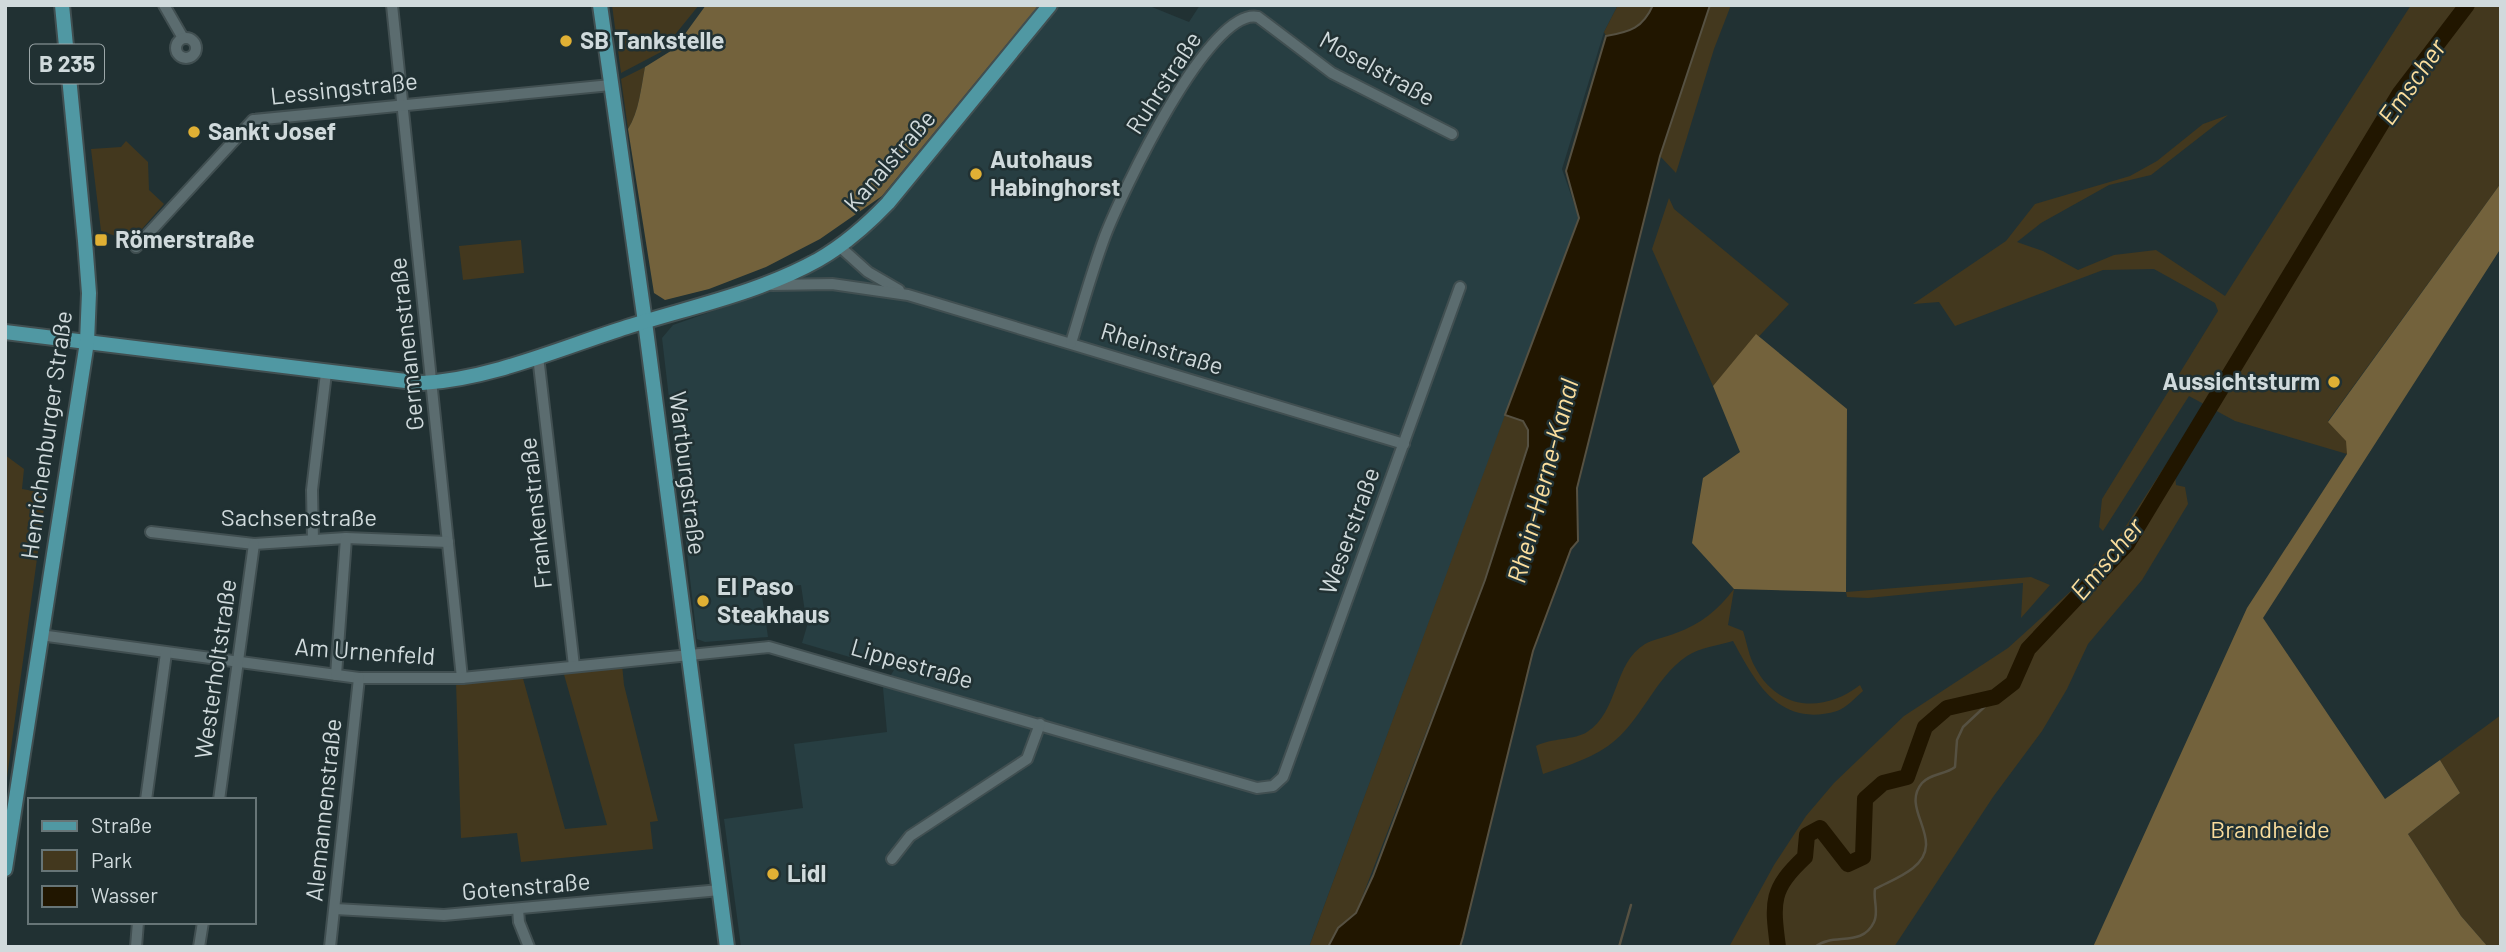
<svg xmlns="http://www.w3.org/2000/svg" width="2506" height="952" viewBox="0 0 2506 952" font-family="Barlow,sans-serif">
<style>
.built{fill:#273e42}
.green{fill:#43381e}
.forest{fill:#73623c}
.water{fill:#211600;stroke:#565142;stroke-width:2}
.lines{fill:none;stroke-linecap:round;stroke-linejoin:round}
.stream{stroke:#565142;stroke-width:2.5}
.river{stroke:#211600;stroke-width:16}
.minor-casing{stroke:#414f51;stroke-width:14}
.major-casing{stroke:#414f51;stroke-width:18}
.minor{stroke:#5b6c6f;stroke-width:10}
.major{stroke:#5098a3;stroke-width:14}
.poi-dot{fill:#e0b034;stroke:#213133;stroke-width:2.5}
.labels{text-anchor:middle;stroke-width:5;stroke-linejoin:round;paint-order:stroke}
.shield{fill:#213133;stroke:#9ca7a9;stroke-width:2}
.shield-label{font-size:23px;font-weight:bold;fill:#d0dadc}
.poi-label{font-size:24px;font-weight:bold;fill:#d0dadc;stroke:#213133;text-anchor:start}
.street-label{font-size:24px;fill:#d0dadc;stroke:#213133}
.park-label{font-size:24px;fill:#f9dc9c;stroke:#213133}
.water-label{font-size:26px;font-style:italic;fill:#fbde9d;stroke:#213133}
</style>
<rect width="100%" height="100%" fill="#213133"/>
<polygon class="built" points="1059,5 1147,5 1189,22 1200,5 1618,5 1604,32 1562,169 1579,218 1309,947 741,947 724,819 803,808 794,744 887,732 883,688 894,670 802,643 807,626 801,585 761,589 768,637 705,642 697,639 662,338 673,325 761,294 826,263 869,233"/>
<g class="green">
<polygon points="612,5 699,5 661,52 621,73"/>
<path d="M1618,5H1653C1643,28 1630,32 1606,36L1604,32Z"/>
<polygon points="1710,5 1731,5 1714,49 1676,173 1660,156"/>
<polygon points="2411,5 2501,5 2501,183 2328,421 2347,441 2347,454 2235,421 2189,396 2103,531 2099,527 2102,499 2218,311 2215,303 2154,269 2103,270 1955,326 1939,302 1913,304 2006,241 2035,204 2130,176 2157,161 2203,124 2228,115 2151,175 2109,185 2041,223 2017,242 2043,251 2078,270 2114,255 2156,250 2225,296"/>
<path d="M645,67C641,88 639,112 628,129L621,79Z"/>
<polygon points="126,141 148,162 149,190 164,204 134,238 127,240 101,231 91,149 121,147"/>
<polygon points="1669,198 1674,209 1789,304 1713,386 1652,249"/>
<polygon points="521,240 524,273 463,280 459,246"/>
<polygon points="1505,415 1523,420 1528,430 1528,446 1485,580 1356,913 1338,928 1328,947 1309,947"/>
<polygon points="5,455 24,469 22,489 46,493 5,792"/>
<polygon points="2167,463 2175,474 2176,485 2185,487 2188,504 2142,580 2088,644 2067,689 2042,731 1993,797 1894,947 1729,947 1774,865 1806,816 1834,783 1904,716 2008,648 2072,590 2120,535"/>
<polygon points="2031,577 2050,585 2021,618 2023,583 1868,598 1847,597 1846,592"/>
<path d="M1734,589L1728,625L1743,631C1747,643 1749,657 1755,667C1778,711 1824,713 1860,685L1863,691C1856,697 1846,708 1837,711C1779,728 1756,683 1733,641C1719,645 1699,648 1687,656C1653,679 1642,722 1608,746C1588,760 1566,766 1543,774L1536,746C1551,738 1575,740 1587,732C1619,712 1613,663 1645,644C1654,639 1666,637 1676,633C1701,624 1718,610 1734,589Z"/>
<polygon points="622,664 624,685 658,821 650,822 653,849 521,862 517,833 461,838 456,682 522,675 565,829 607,825 563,671"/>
<polygon points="2501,715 2501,947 2488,947 2461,916 2408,834 2460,793 2440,760"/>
</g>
<g class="forest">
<path d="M706,5H1039L882,196L820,239L766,267L709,289L665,300L654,293L628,129C639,112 641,88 645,67L674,49Z"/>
<polygon points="2501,183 2501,248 2263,618 2385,799 2440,760 2460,793 2408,834 2461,916 2488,947 2093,947 2247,608 2347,454 2346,441 2328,422"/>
<polygon points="1756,334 1847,409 1846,592 1734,589 1692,543 1703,478 1740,452 1713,386"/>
</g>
<path class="water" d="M1653,5H1710L1660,156L1577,488L1578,541L1571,549L1533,651L1463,937L1460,947H1328L1338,928L1356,913L1373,876L1485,580L1528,446V430L1523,421L1505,415L1579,218L1566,171L1606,36C1630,32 1643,28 1653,5Z"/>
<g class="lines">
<g class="stream">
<polyline points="1619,947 1631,905"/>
<path d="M1815,947C1833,932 1862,948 1874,922C1879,912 1873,899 1875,889C1888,882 1902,877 1913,868C1948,840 1899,810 1922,783C1931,773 1945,775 1955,767L1957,740L1963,727L1995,697"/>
</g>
<path class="river" d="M1778,947C1772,901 1771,889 1805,857L1807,835L1820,828L1848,864L1863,857L1865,799L1883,783L1907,777L1925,727L1947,708L1995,697L2013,683L2028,649L2127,544L2400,93L2467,5"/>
<defs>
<g id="minor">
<polyline points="164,5 183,38"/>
<polyline points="392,5 462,678"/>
<circle cx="186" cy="48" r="10"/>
<polyline points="839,246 868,272 899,290"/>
<polyline points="136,247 253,120 611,85"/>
<polyline points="772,285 832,284 908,295 1404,444"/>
<path d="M1071,343C1082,307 1092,271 1105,236C1121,195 1209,6 1258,17L1332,73L1452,134"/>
<polyline points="538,356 574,666"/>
<polyline points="151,532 254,544 346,538 448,542"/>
<polyline points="313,540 312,490 326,373"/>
<polyline points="40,635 359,678 462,678 769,647 1257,788 1273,786 1283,777 1460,287"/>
<polyline points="336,675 346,538"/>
<polyline points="146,800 166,653"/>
<polyline points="219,800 254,544"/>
<polyline points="892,859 910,836 1027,759 1040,724"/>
<polyline points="335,909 444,915 720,890"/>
<polyline points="518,909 519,922 529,947"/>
<polyline points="136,947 138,922"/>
<polyline points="199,947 203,922"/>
<polyline points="330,947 359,678"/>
</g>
<g id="major">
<polyline points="600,5 645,322 727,947"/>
<path d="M5,332L422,383C491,379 561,348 627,327C690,307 759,293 818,260C844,245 867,225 888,203L1050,5"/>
<polyline points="5,869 87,342 89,293 85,241 62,5"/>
</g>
</defs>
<use href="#minor" class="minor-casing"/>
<use href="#major" class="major-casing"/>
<use href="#minor" class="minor"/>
<use href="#major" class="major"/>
</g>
<g class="poi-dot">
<circle cx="566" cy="41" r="7"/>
<circle cx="194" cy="132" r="7"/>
<circle cx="976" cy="174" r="7"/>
<rect x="94" y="233" width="14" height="14" rx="3.5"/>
<circle cx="2334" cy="382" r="7"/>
<circle cx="703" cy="601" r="7"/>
<circle cx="773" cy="874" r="7"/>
</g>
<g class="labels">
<rect class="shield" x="30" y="44.5" width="74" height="39" rx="5"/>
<g class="shield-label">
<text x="67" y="72">B 235</text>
</g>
<g class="poi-label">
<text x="580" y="49">SB Tankstelle</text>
<text x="208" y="140">Sankt Josef</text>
<text x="990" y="168">Autohaus<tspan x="990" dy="28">Habinghorst</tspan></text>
<text x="115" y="248">Römerstraße</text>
<text x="2320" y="390" text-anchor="end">Aussichtsturm</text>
<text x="717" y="595">El Paso<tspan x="717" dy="28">Steakhaus</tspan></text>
<text x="787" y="882">Lidl</text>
</g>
<g class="street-label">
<text transform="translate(1377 69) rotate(29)" y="8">Moselstraße</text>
<text transform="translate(1164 83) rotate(-57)" y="8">Ruhrstraße</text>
<text transform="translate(344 89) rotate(-6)" y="8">Lessingstraße</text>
<text transform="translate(890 161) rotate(-49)" y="8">Kanalstraße</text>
<text transform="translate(407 344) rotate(-96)" y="8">Germanenstraße</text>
<text transform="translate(1162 349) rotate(17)" y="8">Rheinstraße</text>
<text transform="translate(47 435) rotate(-82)" y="8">Henrichenburger Straße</text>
<text transform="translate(687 473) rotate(83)" y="8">Wartburgstraße</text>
<text transform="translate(536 513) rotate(-96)" y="8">Frankenstraße</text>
<text x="299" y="526">Sachsenstraße</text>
<text transform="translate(1350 531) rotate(-70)" y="8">Weserstraße</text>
<text transform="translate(365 652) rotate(4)" y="8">Am Urnenfeld</text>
<text transform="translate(912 664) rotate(16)" y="8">Lippestraße</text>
<text transform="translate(216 669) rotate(-82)" y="8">Westerholtstraße</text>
<text transform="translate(324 810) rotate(-84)" y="8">Alemannenstraße</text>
<text transform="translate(526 887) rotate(-5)" y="8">Gotenstraße</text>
</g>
<g class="park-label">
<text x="2270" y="838">Brandheide</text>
</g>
<g class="water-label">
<text transform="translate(2412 82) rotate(-55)" y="9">Emscher</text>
<text transform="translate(1543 481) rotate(-75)" y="9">Rhein-Herne-Kanal</text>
<text transform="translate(2107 559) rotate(-50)" y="9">Emscher</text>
</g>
</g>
<rect width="2506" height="952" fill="none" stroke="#d0dadc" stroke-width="14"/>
<rect x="28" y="798" width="228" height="126" fill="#213133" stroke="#677577" stroke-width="2"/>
<rect x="42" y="821" width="35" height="10" fill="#5098a3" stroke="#677577" stroke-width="2"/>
<text x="91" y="833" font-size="21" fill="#d0dadc">Straße</text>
<rect x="42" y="850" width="35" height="21" fill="#43381e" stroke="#677577" stroke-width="2"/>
<text x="91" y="868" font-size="21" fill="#d0dadc">Park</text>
<rect x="42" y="886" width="35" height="21" fill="#211600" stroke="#677577" stroke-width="2"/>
<text x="91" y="903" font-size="21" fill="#d0dadc">Wasser</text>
</svg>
